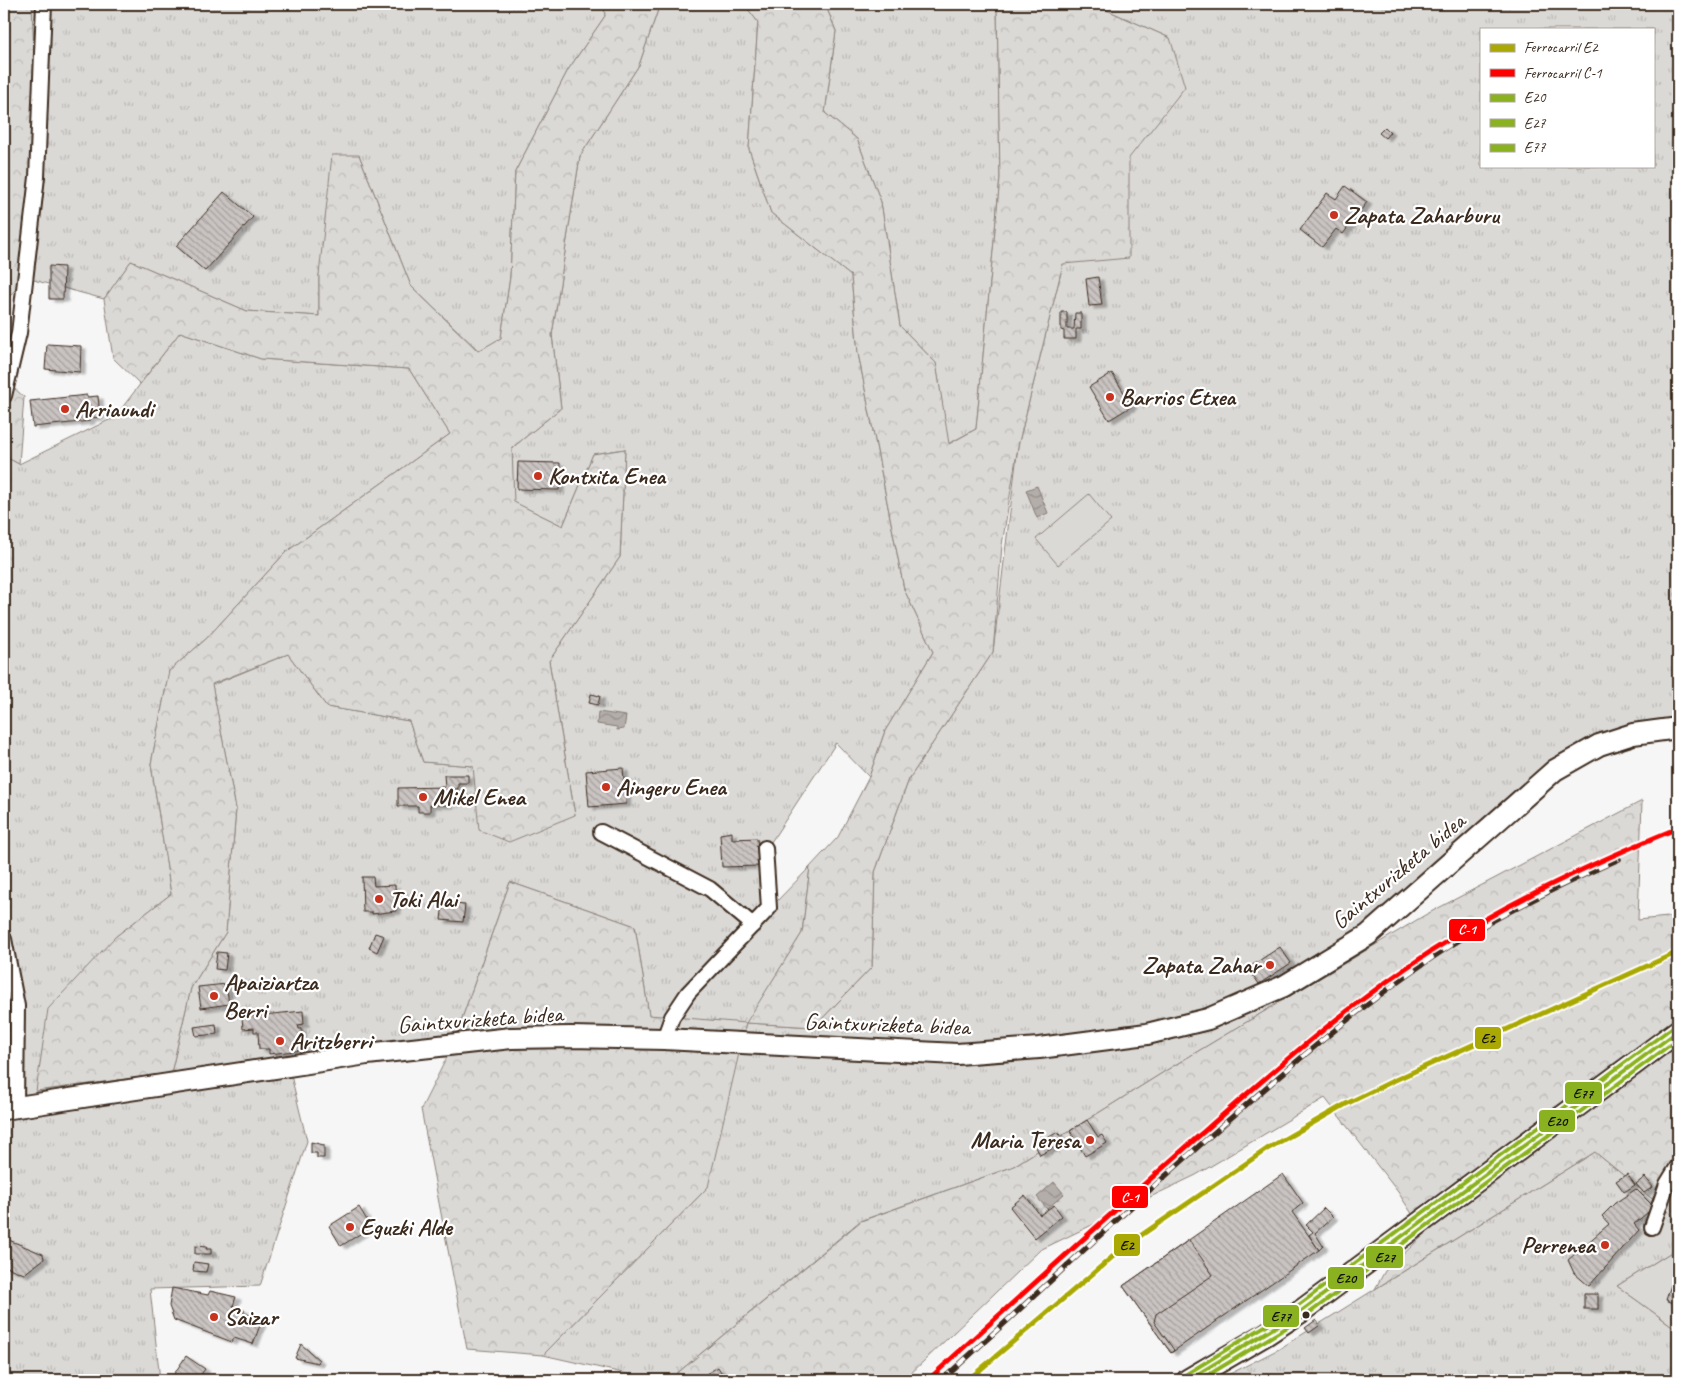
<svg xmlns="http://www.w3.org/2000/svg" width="1682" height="1384" viewBox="0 0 1682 1384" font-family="Caveat,sans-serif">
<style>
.grass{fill:url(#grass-tufts);stroke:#8b827a;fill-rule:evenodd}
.forest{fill:url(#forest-crowns);stroke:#8b827a}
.green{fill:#dbd9d6;stroke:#8b827a}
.water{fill:url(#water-waves);stroke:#847972}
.building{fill:url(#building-back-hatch);stroke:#3b2a1e;filter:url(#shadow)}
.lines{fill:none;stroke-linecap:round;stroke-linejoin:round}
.minor-casing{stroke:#3b2a1e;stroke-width:18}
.secondary-casing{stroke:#3b2a1e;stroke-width:24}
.primary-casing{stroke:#3b2a1e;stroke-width:25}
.minor{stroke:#fff;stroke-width:14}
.secondary{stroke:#fff;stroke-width:20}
.primary{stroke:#fff;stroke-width:21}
.rail-casing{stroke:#3b2a1e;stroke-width:5.5}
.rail{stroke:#fff;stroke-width:4;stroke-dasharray:11;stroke-linecap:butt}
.bus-1-casing{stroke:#fff;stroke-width:8}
.bus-2-casing{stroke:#fff;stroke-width:8}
.bus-3-casing{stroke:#fff;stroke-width:8}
.bus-1{stroke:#8ab11f;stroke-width:4}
.bus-2{stroke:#8ab11f;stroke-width:4}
.bus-3{stroke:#8ab11f;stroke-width:4}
.rail-1-casing{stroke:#fff;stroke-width:9}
.rail-2-casing{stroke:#fff;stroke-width:9}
.rail-1{stroke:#a9a804;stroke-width:5}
.rail-2{stroke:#f00;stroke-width:5}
.poi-dot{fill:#c8321e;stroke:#fff;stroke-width:2}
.bus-dot{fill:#3b2a1e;stroke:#fff;stroke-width:2}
.labels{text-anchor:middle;stroke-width:4.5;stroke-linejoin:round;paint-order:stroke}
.poi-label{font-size:24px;font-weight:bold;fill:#3b2a1e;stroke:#fff;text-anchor:start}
.street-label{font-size:24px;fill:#3b2a1e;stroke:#fff}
.line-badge{stroke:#fff;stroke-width:2}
.badge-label{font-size:14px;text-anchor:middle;font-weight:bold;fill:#fff}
.pale-badge-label{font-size:14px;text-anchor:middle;font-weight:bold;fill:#111}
</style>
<defs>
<pattern id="grass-tufts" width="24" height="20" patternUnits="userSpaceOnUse" patternTransform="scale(1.25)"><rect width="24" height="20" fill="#dbd9d6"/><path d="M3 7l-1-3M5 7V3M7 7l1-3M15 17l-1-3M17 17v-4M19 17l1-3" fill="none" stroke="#bdbab7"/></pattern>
<pattern id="forest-crowns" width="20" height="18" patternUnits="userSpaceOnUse" patternTransform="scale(1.25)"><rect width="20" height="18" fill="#dbd9d6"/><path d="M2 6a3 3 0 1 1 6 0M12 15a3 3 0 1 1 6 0" fill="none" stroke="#bdbab7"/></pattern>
<pattern id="water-waves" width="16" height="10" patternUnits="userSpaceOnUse" patternTransform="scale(1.25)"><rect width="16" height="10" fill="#b4aeaa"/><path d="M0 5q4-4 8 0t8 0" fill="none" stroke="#948e8a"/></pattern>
<pattern id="building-back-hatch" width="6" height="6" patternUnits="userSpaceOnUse" patternTransform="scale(1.25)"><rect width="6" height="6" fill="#c9c3c1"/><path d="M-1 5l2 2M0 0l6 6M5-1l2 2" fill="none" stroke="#a49f9c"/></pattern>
<filter id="shadow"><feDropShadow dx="5" dy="3" stdDeviation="1" flood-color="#0004"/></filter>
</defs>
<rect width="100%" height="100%" fill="#f7f6f6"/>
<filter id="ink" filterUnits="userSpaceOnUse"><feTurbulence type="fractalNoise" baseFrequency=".02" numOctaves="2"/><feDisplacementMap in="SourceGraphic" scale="10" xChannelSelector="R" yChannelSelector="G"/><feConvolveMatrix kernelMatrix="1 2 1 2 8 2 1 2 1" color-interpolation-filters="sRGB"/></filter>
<g filter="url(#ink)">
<g class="grass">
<polygon points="32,4 604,4 605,16 568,70 515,172 510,277 501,338 479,351 411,286 359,155 319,275 319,316 247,311 131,261 104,299 26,278 39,186"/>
<path d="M660,4H744L758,22L749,149L771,213L851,276L858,353L904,589L933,652L885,731L869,777L836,743L771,842L775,903L810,867L802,933L747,1023L814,1027L872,967L875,872L909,779L993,652L1018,446L1063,264L1128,148L1170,38L1093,4H1678V720L1643,726L1449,853L1351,944L1357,956L1175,1065L1012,1167L860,1221L669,1380H654L543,1355L708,1187L649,1015L635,926L510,882L452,1047L286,1055L307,1141L260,1286L150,1289L160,1380H4V456L19,464L115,417L180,332L261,359L409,369L450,434L286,552L206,639L169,671L151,764L171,894L115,937L36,1091L171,1073L191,988L226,932L236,809L212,685L288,654L327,707L409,721L423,762L473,766L575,815L549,661L620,557L625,449L593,454L563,526L513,502L512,448L561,408L552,335L580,156L639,65ZM1481,29H1653V166H1481Z"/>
<polygon points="825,4 997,4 1000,178 976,429 948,444 936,363 900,326 881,202 857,139 825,113 836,31"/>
<polygon points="1595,1152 1678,1220 1678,1248 1617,1286 1678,1330 1678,1380 1218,1380 1279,1349"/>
</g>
<g class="forest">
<polygon points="4,4 32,4 39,186 26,278 4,302"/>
<polygon points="604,4 660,4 639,65 580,156 552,335 561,408 512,448 514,502 563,526 593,454 625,449 620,557 549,661 575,815 509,842 479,830 473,766 423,762 409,721 327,707 288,654 212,684 236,809 226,932 191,988 171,1073 36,1091 48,1009 115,937 171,894 151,764 169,671 206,639 286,552 450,434 409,369 261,359 180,332 140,384 113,358 104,299 131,261 247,311 319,316 319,275 332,155 359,155 411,286 478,351 501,338 510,277 515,172 568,70 605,16"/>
<polygon points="744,4 825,4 836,31 825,113 857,139 881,202 900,326 936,363 949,444 976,429 1000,178 997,4 1093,4 1170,38 1185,87 1129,158 1129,258 1063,264 1018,446 1002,545 993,652 909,779 875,872 872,967 814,1027 746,1023 708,1187 543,1355 467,1349 421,1109 452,1047 510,882 635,926 649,1015 746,1023 802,933 810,867 838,837 869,777 885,731 933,652 904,589 858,353 851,276 771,213 749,149 758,22"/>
<polygon points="4,379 24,397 19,464 4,456"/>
<polygon points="1642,801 1638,920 1678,916 1678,1220 1595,1152 1375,1289 1385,1271 1425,1234 1398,1192 1325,1098 1196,1175 1040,1250 904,1380 669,1380 861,1221 1012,1167 1175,1065 1425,915"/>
</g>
<g class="green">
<polygon points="1089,494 1111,521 1058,565 1036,539"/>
<polygon points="1678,1248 1678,1330 1617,1286"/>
</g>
<g class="water">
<polygon points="1037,486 1048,513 1037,518 1026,490"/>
<polygon points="598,712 626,716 624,729 617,730 617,727 597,724"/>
<polygon points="1054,1182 1064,1194 1047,1209 1037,1197"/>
</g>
<g class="building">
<polygon points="1385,127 1390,132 1385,138 1379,133"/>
<polygon points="1345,186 1367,202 1343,234 1336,229 1322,247 1300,230 1327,193 1336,199"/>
<polygon points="224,192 253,217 205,271 176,246"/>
<polygon points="49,266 64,267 63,299 49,299"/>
<polygon points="1098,277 1102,305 1089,306 1086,279"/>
<polygon points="1061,312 1067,312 1067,329 1074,329 1075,313 1081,313 1081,329 1076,329 1076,339 1064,339 1064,331 1061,330"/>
<polygon points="47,344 81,346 80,372 45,369"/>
<polygon points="1112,373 1132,406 1109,420 1089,387"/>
<polygon points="87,395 87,397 98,396 100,417 90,418 90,421 33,427 30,401"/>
<polygon points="518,462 560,463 559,490 517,489"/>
<polygon points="591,694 600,696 598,705 589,703"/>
<polygon points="623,768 626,804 589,807 586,771"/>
<polygon points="444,775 468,775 468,783 458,783 458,789 447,789 448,805 430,805 430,812 418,812 418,806 398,806 398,788 445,787"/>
<polygon points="732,832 732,839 757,838 759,866 722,867 720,834"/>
<polygon points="362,877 373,877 374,886 395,885 396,911 372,914 372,912 363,912"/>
<polygon points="443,903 465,905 463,922 441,920"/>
<polygon points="375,933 384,936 377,952 369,948"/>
<polygon points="1280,947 1291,963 1259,984 1248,968"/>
<polygon points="217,952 227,953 225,970 215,969"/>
<polygon points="226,984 229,1004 201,1008 198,987"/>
<polygon points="303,1011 304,1024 298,1025 299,1029 301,1029 303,1050 269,1054 269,1049 259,1049 258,1032 254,1032 254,1028 243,1029 242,1017"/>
<polygon points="216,1024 217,1034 196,1036 194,1027"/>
<polygon points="1087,1120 1098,1137 1102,1135 1107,1143 1085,1156 1070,1131"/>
<polygon points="1058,1132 1064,1142 1040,1155 1035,1145"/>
<polygon points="311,1142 324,1145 324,1158 317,1158 317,1153 311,1153"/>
<polygon points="1283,1174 1303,1203 1292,1212 1319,1250 1171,1353 1123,1286"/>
<polygon points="1627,1174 1635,1185 1624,1192 1616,1181"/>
<polygon points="1645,1177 1653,1187 1644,1193 1636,1184"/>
<polygon points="1636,1189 1654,1207 1634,1224 1639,1230 1589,1286 1574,1273 1568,1260 1609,1224 1602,1216 1615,1203"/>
<polygon points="1025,1195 1040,1215 1054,1205 1062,1216 1035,1238 1010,1207"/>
<polygon points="359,1207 371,1227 341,1246 329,1226"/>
<polygon points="1324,1208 1333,1217 1315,1233 1323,1246 1319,1250 1309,1235 1313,1232 1306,1225"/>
<polygon points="4,1238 43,1254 44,1259 24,1274 4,1266"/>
<polygon points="1189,1240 1213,1275 1156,1314 1154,1322 1174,1350 1171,1353 1123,1286"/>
<polygon points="195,1246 207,1247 206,1249 211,1249 211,1254 195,1254"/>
<polygon points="194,1262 208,1264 206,1272 193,1271"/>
<polygon points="1672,1282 1678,1284 1678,1305 1666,1300"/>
<polygon points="172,1288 208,1295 210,1291 236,1297 233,1306 244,1310 244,1313 262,1320 253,1344 234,1338 232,1342 174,1320 169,1306"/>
<rect x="1584" y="1294" width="14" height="15"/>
<polygon points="1316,1320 1320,1325 1309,1333 1305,1328"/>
<polygon points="301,1344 319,1360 318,1363 295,1358"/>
<polygon points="186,1356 205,1369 197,1380 170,1380"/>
<polygon points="718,1367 726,1380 710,1380 706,1374"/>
</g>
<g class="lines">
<defs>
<g id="minor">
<polyline points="4,396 19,333 37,177 44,4"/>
<polyline points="601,832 710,889 753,925"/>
<polyline points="4,939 17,1006 16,1107"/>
<polyline points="664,1039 672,1017 688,993 769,908 765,848"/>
<polyline points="1652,1227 1667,1184 1678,1166"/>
</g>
<polyline id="secondary" points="4,1109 367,1054 511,1038 571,1037 664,1039 957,1054 1039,1048 1147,1034 1208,1019 1284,986 1368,935 1555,770 1599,745 1633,734 1678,728"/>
<polyline id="primary" points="1188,1380 1265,1335 1300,1312 1678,1031"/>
</defs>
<use href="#minor" class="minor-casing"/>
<use href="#secondary" class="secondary-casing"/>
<use href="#primary" class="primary-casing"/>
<use href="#minor" class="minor"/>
<use href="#secondary" class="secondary"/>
<use href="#primary" class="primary"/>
<defs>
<path id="rail" d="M942,1380C1043,1289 1142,1194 1246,1105C1314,1046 1384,987 1461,939C1512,908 1565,883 1619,859"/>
</defs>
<use href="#rail" class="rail-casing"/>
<use href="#rail" class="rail"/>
<defs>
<polyline id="bus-1" points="1188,1380 1300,1312 1678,1031"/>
<polyline id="bus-2" points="1200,1380 1304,1317 1678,1039"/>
<polyline id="bus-3" points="1185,1375 1296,1307 1674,1026"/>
</defs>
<use href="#bus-1" class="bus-1-casing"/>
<use href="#bus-2" class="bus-2-casing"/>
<use href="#bus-3" class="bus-3-casing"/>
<use href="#bus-1" class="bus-1"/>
<use href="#bus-2" class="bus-2"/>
<use href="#bus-3" class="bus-3"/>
<defs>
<polyline id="rail-1" points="968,1380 1124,1247 1267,1149 1346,1104 1393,1081 1678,952"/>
<path id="rail-2" d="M928,1380C1019,1297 1109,1215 1201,1134C1274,1070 1348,1005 1430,952C1508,902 1592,863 1678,828"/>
</defs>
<use href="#rail-1" class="rail-1-casing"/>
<use href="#rail-2" class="rail-2-casing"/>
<use href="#rail-1" class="rail-1"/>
<use href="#rail-2" class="rail-2"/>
</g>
</g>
<g class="poi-dot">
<circle cx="1334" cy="215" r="5"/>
<circle cx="1110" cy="397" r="5"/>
<circle cx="65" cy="409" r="5"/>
<circle cx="538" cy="476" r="5"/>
<circle cx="606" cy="787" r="5"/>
<circle cx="423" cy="797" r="5"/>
<circle cx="379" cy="899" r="5"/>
<circle cx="1270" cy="965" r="5"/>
<circle cx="214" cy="996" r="5"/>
<circle cx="280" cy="1041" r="5"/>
<circle cx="1090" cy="1140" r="5"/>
<circle cx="350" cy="1227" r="5"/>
<circle cx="1605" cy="1245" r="5"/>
<circle cx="214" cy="1317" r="5"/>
</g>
<circle class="bus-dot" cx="1306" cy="1315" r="4.5"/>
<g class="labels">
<g class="poi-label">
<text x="1344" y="223">Zapata Zaharburu</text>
<text x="1120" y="405">Barrios Etxea</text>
<text x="75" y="417">Arriaundi</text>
<text x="548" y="484">Kontxita Enea</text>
<text x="616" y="795">Aingeru Enea</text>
<text x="433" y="805">Mikel Enea</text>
<text x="389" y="907">Toki Alai</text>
<text x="1260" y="973" text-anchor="end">Zapata Zahar</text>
<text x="224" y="990">Apaiziartza<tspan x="224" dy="28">Berri</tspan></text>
<text x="290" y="1049">Aritzberri</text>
<text x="1080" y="1148" text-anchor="end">Maria Teresa</text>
<text x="360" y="1235">Eguzki Alde</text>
<text x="1595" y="1253" text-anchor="end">Perrenea</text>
<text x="224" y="1325">Saizar</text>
</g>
<g class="street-label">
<text transform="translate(1398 871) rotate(-40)" y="8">Gaintxurizketa bidea</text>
<text transform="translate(480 1019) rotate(-4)" y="8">Gaintxurizketa bidea</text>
<text transform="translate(887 1024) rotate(2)" y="8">Gaintxurizketa bidea</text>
</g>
</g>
<g class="line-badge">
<rect x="1448" y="918" width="38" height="24" rx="5" fill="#f00"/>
<rect x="1474" y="1026" width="28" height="24" rx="5" fill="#a9a804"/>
<rect x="1564" y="1081" width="39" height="24" rx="5" fill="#8ab11f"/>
<rect x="1538" y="1109" width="38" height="24" rx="5" fill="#8ab11f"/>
<rect x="1111" y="1185" width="38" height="24" rx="5" fill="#f00"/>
<rect x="1113" y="1233" width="28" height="24" rx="5" fill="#a9a804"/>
<rect x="1365" y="1245" width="39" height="24" rx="5" fill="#8ab11f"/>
<rect x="1327" y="1266" width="38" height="24" rx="5" fill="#8ab11f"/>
<rect x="1262" y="1304" width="38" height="24" rx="5" fill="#8ab11f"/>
</g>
<g class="badge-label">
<text x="1467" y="934">C-1</text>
<text x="1130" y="1202">C-1</text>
</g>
<g class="pale-badge-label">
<text x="1488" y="1043">E2</text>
<text x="1583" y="1098">E77</text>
<text x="1557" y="1126">E20</text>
<text x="1127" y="1250">E2</text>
<text x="1385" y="1262">E27</text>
<text x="1346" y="1283">E20</text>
<text x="1281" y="1321">E77</text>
</g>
<rect width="1682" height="1384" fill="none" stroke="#fff" stroke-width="20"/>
<rect x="10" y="10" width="1662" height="1364" fill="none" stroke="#3b2a1e" stroke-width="2" filter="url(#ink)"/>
<rect x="1480" y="28" width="175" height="140" fill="#ffffff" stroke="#b1aaa5"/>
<rect x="1490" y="44" width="25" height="8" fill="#a9a804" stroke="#b1aaa5"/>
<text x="1524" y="52" font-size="15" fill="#3b2a1e">Ferrocarril E2</text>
<rect x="1490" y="69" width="25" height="8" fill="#ff0000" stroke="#b1aaa5"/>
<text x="1524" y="78" font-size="15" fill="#3b2a1e">Ferrocarril C-1</text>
<rect x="1490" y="94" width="25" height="8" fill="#8ab11f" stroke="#b1aaa5"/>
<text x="1524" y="102" font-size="15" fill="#3b2a1e">E20</text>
<rect x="1490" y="119" width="25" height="8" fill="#8ab11f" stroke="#b1aaa5"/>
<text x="1524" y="128" font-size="15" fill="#3b2a1e">E27</text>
<rect x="1490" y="144" width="25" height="8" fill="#8ab11f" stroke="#b1aaa5"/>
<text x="1524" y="152" font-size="15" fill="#3b2a1e">E77</text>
</svg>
